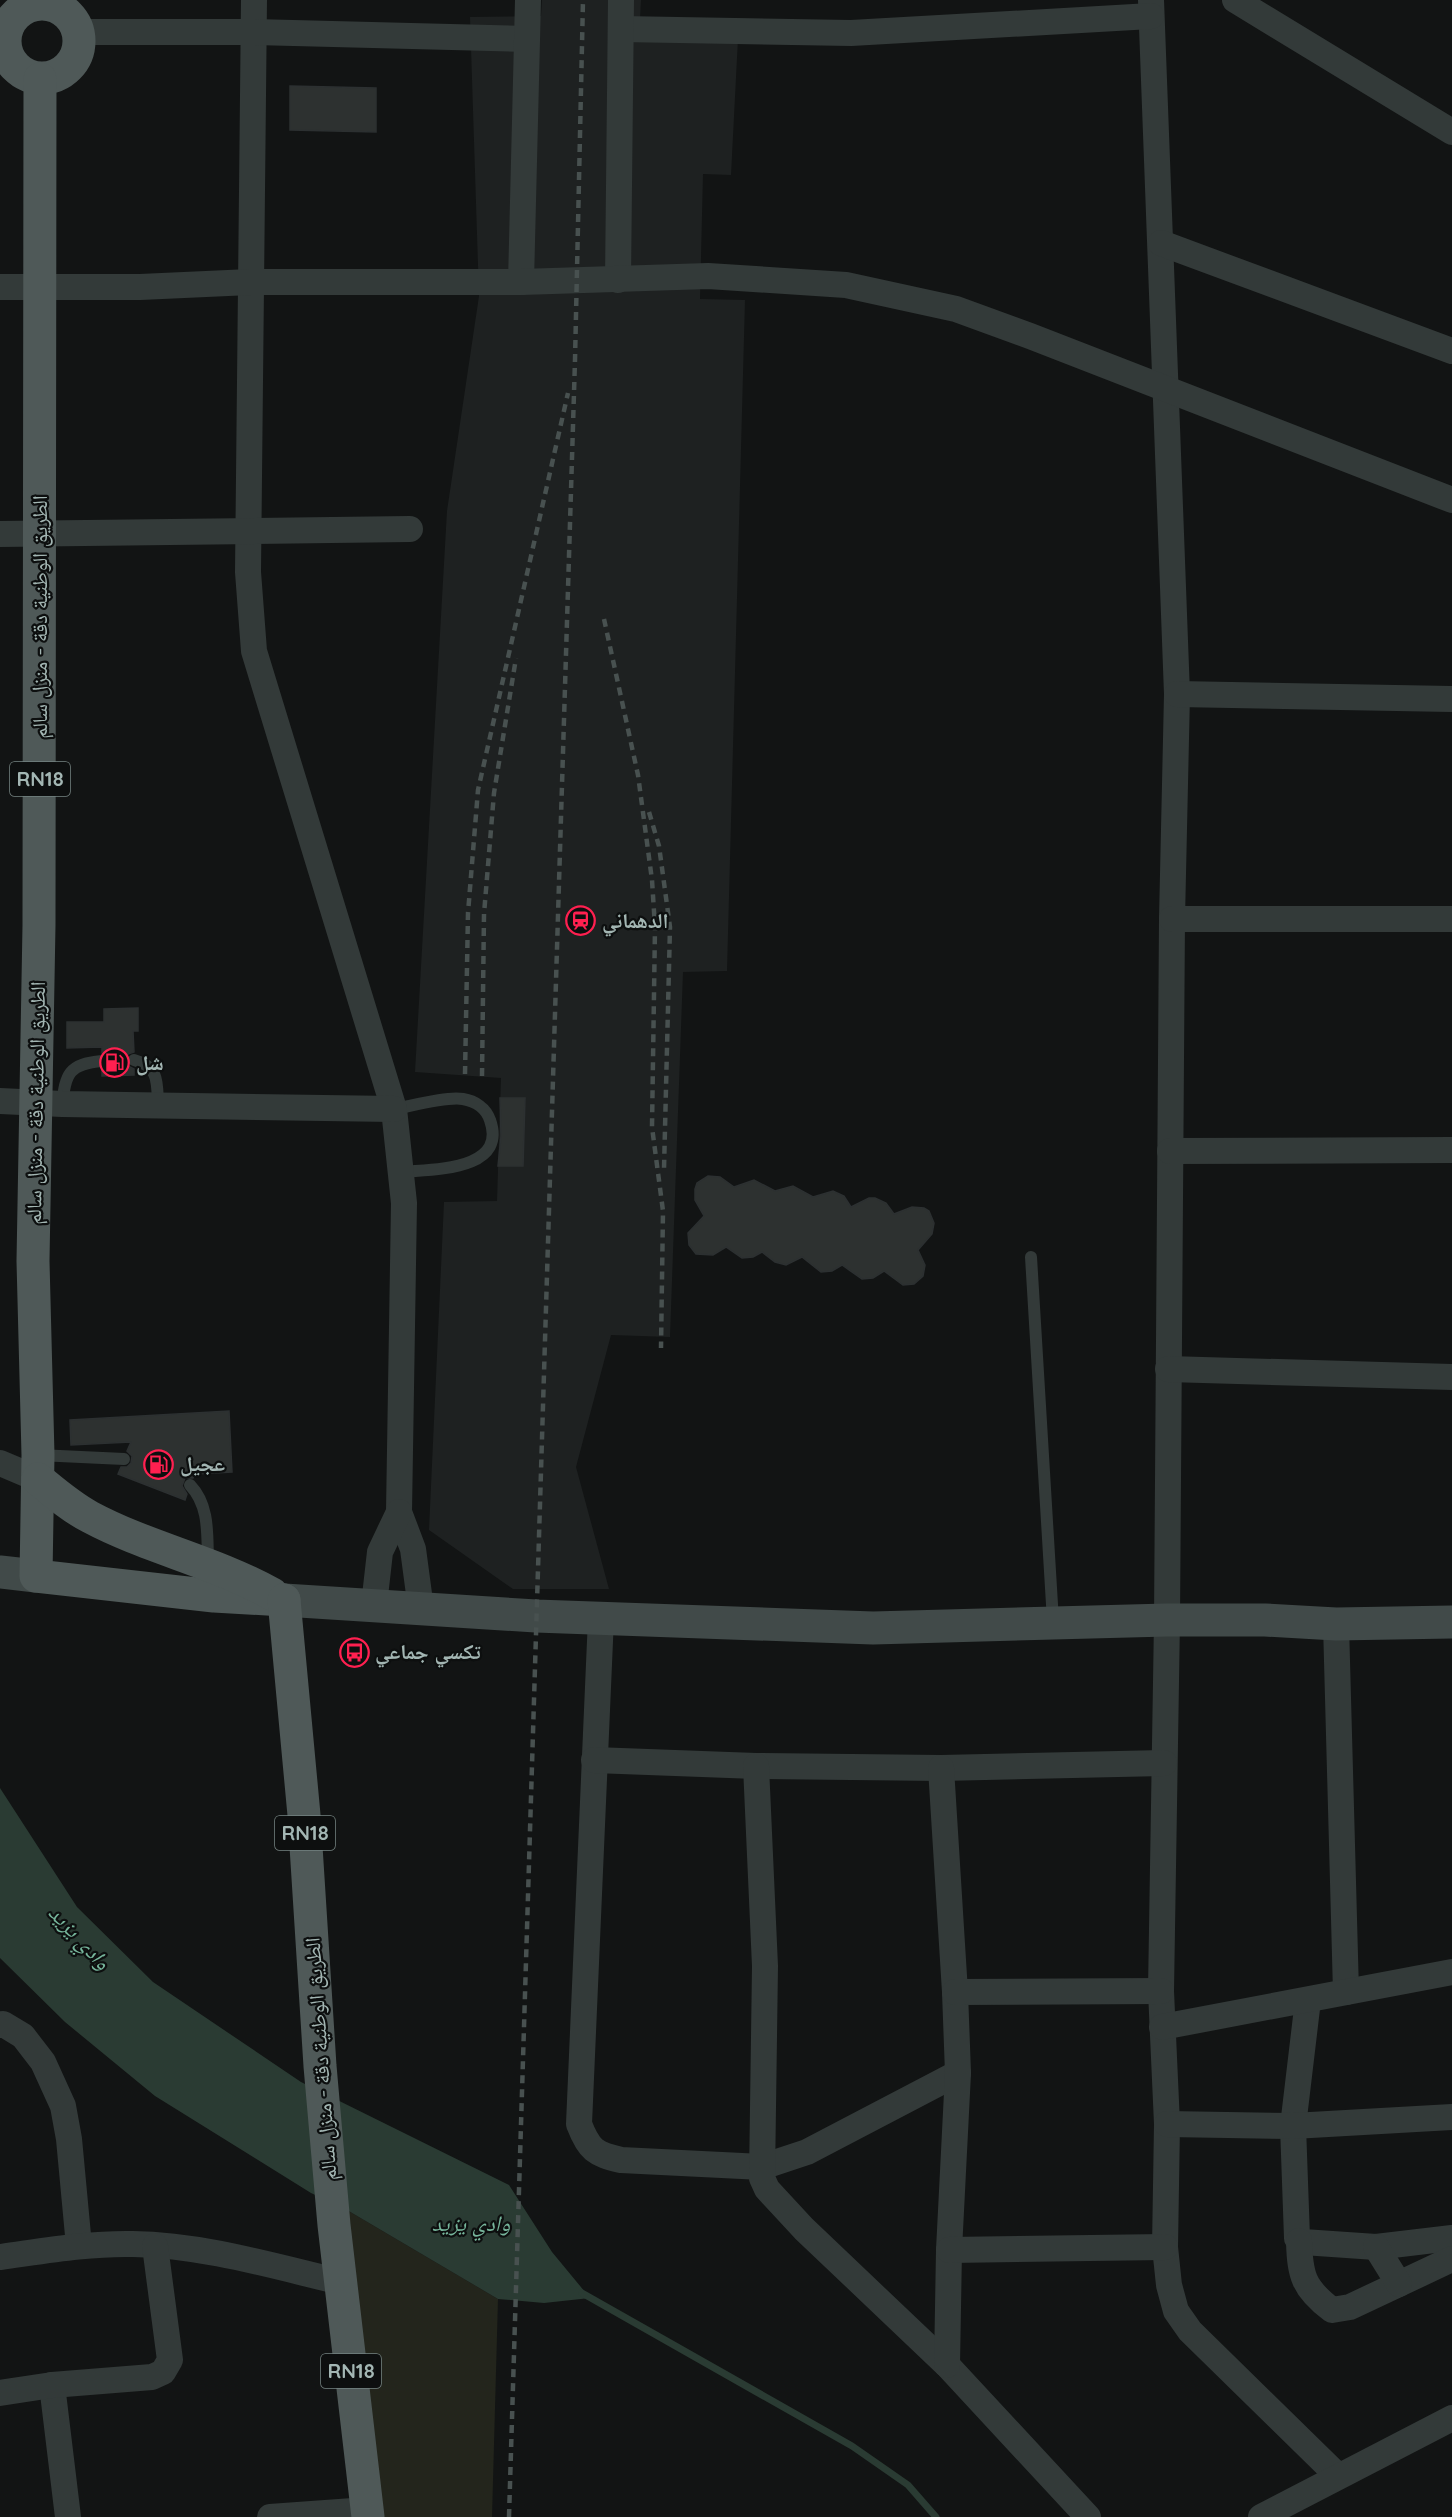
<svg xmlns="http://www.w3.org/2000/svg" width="1452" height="2517" viewBox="0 0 1452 2517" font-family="Quicksand,'Noto Naskh Arabic',sans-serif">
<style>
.built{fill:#1e2121}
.green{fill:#23251c}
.water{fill:#2a3b33}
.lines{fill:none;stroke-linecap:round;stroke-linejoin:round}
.stream{stroke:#2a3b33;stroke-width:7}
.building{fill:#2d3130;stroke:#2c3031;stroke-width:1.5}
.lane{stroke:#333a39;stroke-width:12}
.street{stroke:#333a39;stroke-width:26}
.secondary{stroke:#414a49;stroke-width:33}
.primary{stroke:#4f5958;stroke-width:33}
.rail{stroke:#485150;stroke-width:4.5;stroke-dasharray:8 6;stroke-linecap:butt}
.labels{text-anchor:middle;stroke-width:4.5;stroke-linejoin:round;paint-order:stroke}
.shield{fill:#0d0f0f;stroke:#768482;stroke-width:1.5}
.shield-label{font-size:20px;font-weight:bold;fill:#a3b6b3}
.street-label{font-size:21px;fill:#a3b6b3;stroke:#0d0f0f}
.poi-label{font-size:21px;font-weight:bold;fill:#a3b6b3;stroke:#0d0f0f;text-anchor:start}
.water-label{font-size:22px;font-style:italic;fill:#76b59b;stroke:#0d0f0f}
</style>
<rect width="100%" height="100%" fill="#121414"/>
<polygon class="built" points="542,0 641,0 640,19 739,19 731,175 703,174 700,299 745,300 727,971 683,972 670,1337 611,1335 576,1467 609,1589 513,1589 429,1530 444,1202 497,1201 501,1078 415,1072 447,511 479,296 470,17 541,16"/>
<polygon class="green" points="347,2210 498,2299 492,2517 383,2517"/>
<polygon class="water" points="0,1788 77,1907 153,1982 301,2082 509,2185 552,2252 590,2298 544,2303 498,2299 347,2210 311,2193 155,2096 65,2022 0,1958"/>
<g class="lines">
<polyline class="stream" points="582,2293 852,2446 908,2485 936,2517"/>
</g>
<g class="building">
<polygon points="290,86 376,88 376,132 290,130"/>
<polygon points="138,1008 138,1031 133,1031 134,1052 128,1054 126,1061 128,1066 134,1069 134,1075 102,1076 102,1069 107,1067 110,1061 108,1056 102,1053 102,1047 67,1048 67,1022 104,1022 104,1009"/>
<polygon points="500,1098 525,1098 523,1166 498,1166 501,1136"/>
<polygon points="708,1176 720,1177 734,1187 754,1180 775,1191 793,1186 813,1197 833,1191 844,1196 851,1207 869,1198 875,1198 886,1203 894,1214 912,1207 924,1208 929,1211 934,1223 932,1234 918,1250 925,1265 923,1276 914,1284 903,1285 884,1271 873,1278 862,1279 842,1265 832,1271 821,1272 802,1257 786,1265 775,1262 762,1252 753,1257 742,1258 726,1247 713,1255 696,1254 689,1245 688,1233 704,1216 695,1200 695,1189 697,1183"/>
<polygon points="229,1411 232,1472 195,1474 193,1478 185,1478 182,1486 187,1494 185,1500 118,1474 121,1467 127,1467 131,1463 132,1456 127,1451 131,1442 71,1445 70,1420"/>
</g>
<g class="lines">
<g class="lane">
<path d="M134,1060C159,1067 157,1081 158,1104"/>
<path d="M62,1104C66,1074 68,1064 102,1061"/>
<path d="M394,1109C411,1106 447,1096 463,1099C475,1101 486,1108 490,1120C508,1171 432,1169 403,1172"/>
<polyline points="1031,1257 1053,1621"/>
<polyline points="38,1455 124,1459"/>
<path d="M190,1485C210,1506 207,1535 208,1562"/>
</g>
<g class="street">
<polyline points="254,0 248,572 254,651 394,1109 404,1203 399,1512 413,1549 421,1609"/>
<polyline points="1151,0 1177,694 1172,919 1167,1620 1161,1991 1167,2124 1165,2247 1169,2285 1176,2311 1190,2331 1338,2476"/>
<polyline points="1235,0 1452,132"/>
<polyline points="621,29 851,33 1151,16"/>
<polyline points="79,32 253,32 527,39"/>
<polyline points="0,42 5,42"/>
<polyline points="1161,243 1452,351"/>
<polyline points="618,280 621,0"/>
<polyline points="521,282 528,0"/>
<polyline points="0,287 140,287 250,282 521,282 708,276 846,285 956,309 1030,336 1452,500"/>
<polyline points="0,534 410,529"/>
<polyline points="1177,694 1452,699"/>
<polyline points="1172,919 1452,919"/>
<polyline points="0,1101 62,1104 394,1109"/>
<polyline points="1170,1151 1452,1150"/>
<polyline points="1168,1369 1452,1377"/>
<polyline points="0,1463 38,1479"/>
<polyline points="374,1605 380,1552 399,1512"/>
<path d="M601,1618L579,2124C589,2150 595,2154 621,2160L762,2167L807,2152L958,2073"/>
<polyline points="1336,1624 1346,1992"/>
<polyline points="594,1760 756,1766 941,1768 1164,1763"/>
<polyline points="756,1766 765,1966 762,2178 767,2189 804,2229 947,2365 1088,2517"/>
<polyline points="941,1768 955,1992 958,2073 949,2250 947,2365"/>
<polyline points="955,1992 1161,1991"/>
<polyline points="1308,2000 1293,2126 1297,2238 1303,2242 1376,2247 1452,2238"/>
<polyline points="0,2025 3,2024 23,2036 43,2062 63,2106 69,2139 79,2246"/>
<polyline points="1162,2027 1452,1972"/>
<polyline points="1167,2124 1293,2126 1452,2117"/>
<path d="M1299,2241C1300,2275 1303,2288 1332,2310L1350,2307L1452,2259"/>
<polyline points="1376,2247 1399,2284"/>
<polyline points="949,2250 1165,2247"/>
<path d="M0,2257C44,2251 88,2243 133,2244C203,2245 273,2266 341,2282"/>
<polyline points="52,2385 68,2517"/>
<polyline points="0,2393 52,2385 152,2377 163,2372 170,2360 155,2246"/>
<polyline points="270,2517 367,2510"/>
<polyline points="1261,2517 1452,2418"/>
</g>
<g class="secondary">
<polyline points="0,1572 36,1576"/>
<polyline points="284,1600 536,1616 873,1628 1167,1620 1265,1620 1336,1624 1452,1622"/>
</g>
<g class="primary">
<circle cx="42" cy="41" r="37"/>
<polyline points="40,79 39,925 33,1261 38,1455 36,1576 214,1596 284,1600"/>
<path d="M38,1479C55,1493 71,1507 90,1517C148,1548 213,1561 272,1594"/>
<polyline points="284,1600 304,1815 320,2066 334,2225 368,2517"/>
</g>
<g class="rail">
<polyline points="604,619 638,775 652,880 655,927 652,1127 663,1211 661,1348"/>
<polyline points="649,812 659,846 670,927 664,1169"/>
<polyline points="465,1074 468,913 478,790 568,393"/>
<polyline points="482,1076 484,914 494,793 516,658"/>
<polyline points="509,2517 575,360 583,0"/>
</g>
</g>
<defs>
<symbol id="station-ring" viewBox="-11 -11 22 22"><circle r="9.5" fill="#0d0f0f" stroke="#ff2050" stroke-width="1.5"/><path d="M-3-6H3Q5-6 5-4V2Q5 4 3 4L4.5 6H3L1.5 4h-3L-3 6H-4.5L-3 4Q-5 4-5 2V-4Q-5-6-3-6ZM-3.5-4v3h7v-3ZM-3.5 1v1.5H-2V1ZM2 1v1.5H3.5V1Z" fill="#ff2050"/></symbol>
<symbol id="fuel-ring" viewBox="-11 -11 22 22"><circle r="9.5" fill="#0d0f0f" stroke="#ff2050" stroke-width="1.5"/><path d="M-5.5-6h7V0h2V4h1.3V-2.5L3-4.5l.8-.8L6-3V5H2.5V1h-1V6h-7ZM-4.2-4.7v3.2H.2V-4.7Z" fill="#ff2050"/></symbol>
<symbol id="bus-ring" viewBox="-11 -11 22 22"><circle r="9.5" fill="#0d0f0f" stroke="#ff2050" stroke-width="1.5"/><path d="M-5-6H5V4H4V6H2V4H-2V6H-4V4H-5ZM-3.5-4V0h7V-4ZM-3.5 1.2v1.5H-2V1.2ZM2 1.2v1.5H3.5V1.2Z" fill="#ff2050"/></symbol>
</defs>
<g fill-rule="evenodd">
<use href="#station-ring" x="564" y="904" width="33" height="33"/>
<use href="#fuel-ring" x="98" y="1046" width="33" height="33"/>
<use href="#fuel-ring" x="142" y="1448" width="33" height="33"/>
<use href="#bus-ring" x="338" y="1636" width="33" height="33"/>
</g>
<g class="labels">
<g class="shield">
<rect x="10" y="762" width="60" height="34" rx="4.5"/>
<rect x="275" y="1816" width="60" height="34" rx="4.5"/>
<rect x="321" y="2354" width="60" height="34" rx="4.5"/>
</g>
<g class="shield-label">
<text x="40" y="786">RN18</text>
<text x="305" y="1840">RN18</text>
<text x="351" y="2378">RN18</text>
</g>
<g class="street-label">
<text transform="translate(40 617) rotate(-90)" y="7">الطريق الوطنية دقة - منزل سالم</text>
<text transform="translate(36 1103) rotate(-89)" y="7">الطريق الوطنية دقة - منزل سالم</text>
<text transform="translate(321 2059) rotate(-94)" y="7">الطريق الوطنية دقة - منزل سالم</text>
</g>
<g class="poi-label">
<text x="602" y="928">الدهماني</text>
<text x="136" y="1070">شل</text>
<text x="180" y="1471">عجيل</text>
<text x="375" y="1659">تكسي جماعي</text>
</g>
<g class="water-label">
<text transform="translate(80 1937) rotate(47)" y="8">وادي يزيد</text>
<text x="471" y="2231">وادي يزيد</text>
</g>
</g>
</svg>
